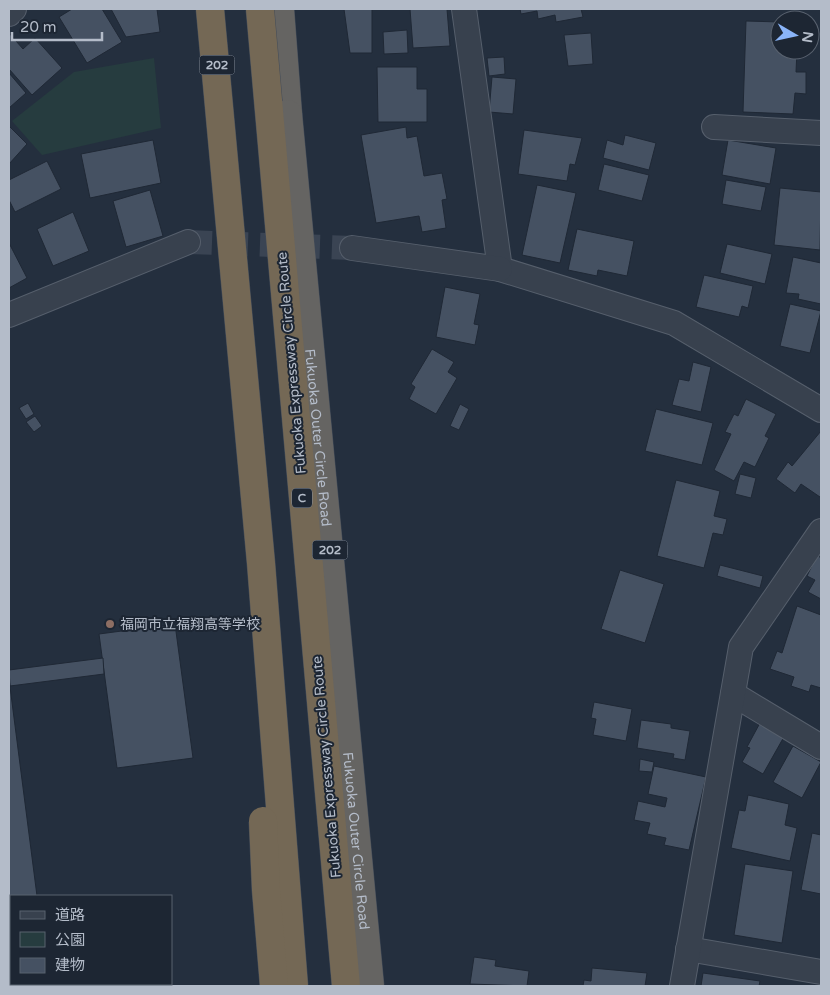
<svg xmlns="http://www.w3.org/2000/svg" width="830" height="995" viewBox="0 0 830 995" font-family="'Varela Round','Noto Sans JP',sans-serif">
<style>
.green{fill:#263c3f}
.building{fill:#455162;stroke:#1f2835}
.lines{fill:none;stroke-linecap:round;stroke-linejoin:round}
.minor-tunnel{stroke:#3a4453;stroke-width:24;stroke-dasharray:24 12;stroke-linecap:butt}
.minor-casing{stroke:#565f6c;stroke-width:26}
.trunk-casing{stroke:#434c59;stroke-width:29}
.minor{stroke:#38414e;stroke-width:24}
.trunk{stroke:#656462;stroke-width:28}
.trunk-bridge-casing{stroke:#434c59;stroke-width:29;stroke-linecap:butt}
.motorway-bridge-casing{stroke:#434c59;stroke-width:29;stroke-linecap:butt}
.trunk-bridge{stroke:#656462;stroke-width:28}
.motorway-bridge{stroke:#746855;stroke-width:28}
.education-dot{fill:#8d6e63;stroke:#1d2633;stroke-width:2}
.labels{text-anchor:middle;stroke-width:4;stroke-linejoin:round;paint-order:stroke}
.shield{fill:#1d2633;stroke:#878f9c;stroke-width:1}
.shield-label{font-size:12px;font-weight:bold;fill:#b4bcc9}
.street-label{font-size:14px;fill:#b4bcc9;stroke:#1d2633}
.poi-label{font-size:14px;fill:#b4bcc9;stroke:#1d2633;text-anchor:start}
</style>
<rect width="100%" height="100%" fill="#242f3e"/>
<polygon class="green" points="154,58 161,128 42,155 12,121 74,72"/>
<g class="building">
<polygon points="72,9 102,9 122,42 87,63 59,17"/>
<polygon points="111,9 157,9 160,32 126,37"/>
<polygon points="344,9 372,9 372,53 350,53"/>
<polygon points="410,9 447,9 450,46 413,48"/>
<polygon points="520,9 581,9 583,17 556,22 555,15 538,19 537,11 521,14"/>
<polygon points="746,21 780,22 780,50 797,50 796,72 806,72 806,94 795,93 793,114 743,112"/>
<polygon points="407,30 408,53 384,54 383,32"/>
<polygon points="9,33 23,49 35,38 62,68 32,95 9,69"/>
<polygon points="591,33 593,64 568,66 564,35"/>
<polygon points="504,57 505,74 489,76 487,58"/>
<polygon points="377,67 417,67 417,89 427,89 427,122 378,122"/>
<polygon points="9,73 26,93 9,108"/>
<polygon points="492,77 516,79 513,114 489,112"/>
<polygon points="9,126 27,144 9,164"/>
<polygon points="406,127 407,138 417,136 424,176 442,173 447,199 442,200 446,228 422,232 419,216 376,223 361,135"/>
<polygon points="524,130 582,138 575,165 570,164 567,181 518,174"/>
<polygon points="625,135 656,143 649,170 603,158 607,140 623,145"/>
<polygon points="153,140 161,183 90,198 81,154"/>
<polygon points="728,140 776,148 770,184 722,175"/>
<polygon points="47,161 61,189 15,212 9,200 9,180"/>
<polygon points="604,164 649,175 642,201 598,190"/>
<polygon points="726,180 766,187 761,211 722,204"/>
<polygon points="537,185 576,193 560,263 522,255"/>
<polygon points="780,188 821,192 820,250 774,245"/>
<polygon points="150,190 163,236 126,247 113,201"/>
<polygon points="73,212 89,251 53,266 37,229"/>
<polygon points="577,229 634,241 627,276 598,270 597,276 568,270"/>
<polygon points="9,243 27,278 9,288"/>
<polygon points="727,244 772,254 765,284 720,273"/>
<polygon points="793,257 821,263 821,304 798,299 799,294 786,293"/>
<polygon points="704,275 753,286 748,308 742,306 739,317 696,307"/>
<polygon points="445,287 480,294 474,324 479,325 475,345 436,337"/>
<polygon points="790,304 821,311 810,353 780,346"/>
<polygon points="432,349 454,362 448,372 457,378 436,414 409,399 415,387 411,384"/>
<polygon points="693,362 711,367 701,412 672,405 679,379 689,381"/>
<polygon points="746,399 776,414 765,436 769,438 755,467 744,462 734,481 714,470 731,434 725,432 734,414 738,416"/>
<polygon points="28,403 34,414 26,419 19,408"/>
<polygon points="460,404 469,409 459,430 450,426"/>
<polygon points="656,409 713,423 702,465 645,451"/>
<polygon points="35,416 42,426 34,432 26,422"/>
<polygon points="821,431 821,495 820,497 801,484 795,493 776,479 788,462 792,466"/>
<polygon points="740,474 756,478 751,498 735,494"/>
<polygon points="676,480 720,491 714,516 727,519 723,535 713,533 704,568 657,556"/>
<polygon points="817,555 821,558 821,599 808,592 815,580 807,576"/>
<polygon points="720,565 763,576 760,588 717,576"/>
<polygon points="620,570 664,584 645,643 601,629"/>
<polygon points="797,606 821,615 821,688 811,685 809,692 791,686 794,677 770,669 777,651 782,653"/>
<polygon points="175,624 193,758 117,768 99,634"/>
<polygon points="103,658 104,674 10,686 9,670"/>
<polygon points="9,679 37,896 11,896 11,984 48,984 48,986 9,986"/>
<polygon points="594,702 632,709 626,741 593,735 596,719 591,718"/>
<polygon points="641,720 671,724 671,728 690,731 685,760 673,758 674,754 637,748"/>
<polygon points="761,721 785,735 763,774 742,762 750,748 747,747"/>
<polygon points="793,746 821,762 802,798 773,782"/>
<polygon points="640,759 654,762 652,772 639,771"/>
<polygon points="654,766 706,777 689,850 664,845 666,838 647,834 650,823 634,820 638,801 665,807 667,798 648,794"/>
<polygon points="748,795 789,804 785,825 797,828 790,861 731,848 739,810 745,811"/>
<polygon points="812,833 821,835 821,894 801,890"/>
<polygon points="745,864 793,871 782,943 734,935"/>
<polygon points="474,957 496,960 495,966 529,971 527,986 470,984"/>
<polygon points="592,968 647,973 645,986 583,986 584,980 591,981"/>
<polygon points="703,973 760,981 759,986 701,986"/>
</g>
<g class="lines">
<polyline class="minor-tunnel" points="188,242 352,248"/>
<defs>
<g id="minor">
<polyline points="464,9 500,269 674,323 821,410"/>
<polyline points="9,14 14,9"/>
<polyline points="714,127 821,133"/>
<polyline points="352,248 500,269"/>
<polyline points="9,315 188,242"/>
<polyline points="733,694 821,747"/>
<polyline points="688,949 821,972"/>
<polyline points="682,986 741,647 821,531"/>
</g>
<polyline id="trunk" points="280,9 288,114"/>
</defs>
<use href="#minor" class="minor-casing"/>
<use href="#trunk" class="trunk-casing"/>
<use href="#minor" class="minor"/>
<use href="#trunk" class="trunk"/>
<defs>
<g id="trunk-bridge">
<path id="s1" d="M288,114L370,986"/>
</g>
<g id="motorway-bridge">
<polyline points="210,9 261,563 294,986"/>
<polyline points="260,9 346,986"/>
<polyline points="263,821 266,890 274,986"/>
</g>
</defs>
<use href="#trunk-bridge" class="trunk-bridge-casing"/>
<use href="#motorway-bridge" class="motorway-bridge-casing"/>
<use href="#trunk-bridge" class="trunk-bridge"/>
<use href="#motorway-bridge" class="motorway-bridge"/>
</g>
<circle class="education-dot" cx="110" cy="624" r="5"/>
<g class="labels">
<g class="shield">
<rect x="199.5" y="55.5" width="35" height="19" rx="4"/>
<rect x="292" y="488.5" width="20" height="19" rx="4"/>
<rect x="312.5" y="540.5" width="35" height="19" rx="4"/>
</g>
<g class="shield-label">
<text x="217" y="69">202</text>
<text x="302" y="502">C</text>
<text x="330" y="554">202</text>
</g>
<g class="street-label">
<text transform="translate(291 363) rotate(-95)" y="5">Fukuoka Expressway Circle Route</text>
<text dy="5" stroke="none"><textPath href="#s1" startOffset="325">Fukuoka Outer Circle Road</textPath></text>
<text transform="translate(326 767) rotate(-95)" y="5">Fukuoka Expressway Circle Route</text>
<text dy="5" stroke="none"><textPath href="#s1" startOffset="730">Fukuoka Outer Circle Road</textPath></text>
</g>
<g class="poi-label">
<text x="120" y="629">福岡市立福翔高等学校</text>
</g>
</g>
<rect width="830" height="995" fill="none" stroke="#b4bcc9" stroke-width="20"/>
<rect x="10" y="895" width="162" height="90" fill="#1d2633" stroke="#59626f"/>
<rect x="20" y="911" width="25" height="8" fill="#38414e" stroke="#59626f"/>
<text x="55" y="920" font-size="15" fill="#b4bcc9">道路</text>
<rect x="20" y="932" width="25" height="15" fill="#263c3f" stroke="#59626f"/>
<text x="55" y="945" font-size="15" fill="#b4bcc9">公園</text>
<rect x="20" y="958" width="25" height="15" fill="#455162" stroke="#59626f"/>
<text x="55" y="970" font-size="15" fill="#b4bcc9">建物</text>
<g transform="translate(795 35) rotate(99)"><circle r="24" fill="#1d2633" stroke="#59626f"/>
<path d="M0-4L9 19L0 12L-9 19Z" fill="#8ab4f8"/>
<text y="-8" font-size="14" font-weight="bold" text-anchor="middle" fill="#b4bcc9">N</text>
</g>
<path d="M12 32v8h90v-8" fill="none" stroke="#b4bcc9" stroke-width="2.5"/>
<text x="20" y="32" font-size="15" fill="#b4bcc9" stroke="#1d2633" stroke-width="4" paint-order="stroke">20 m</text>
</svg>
